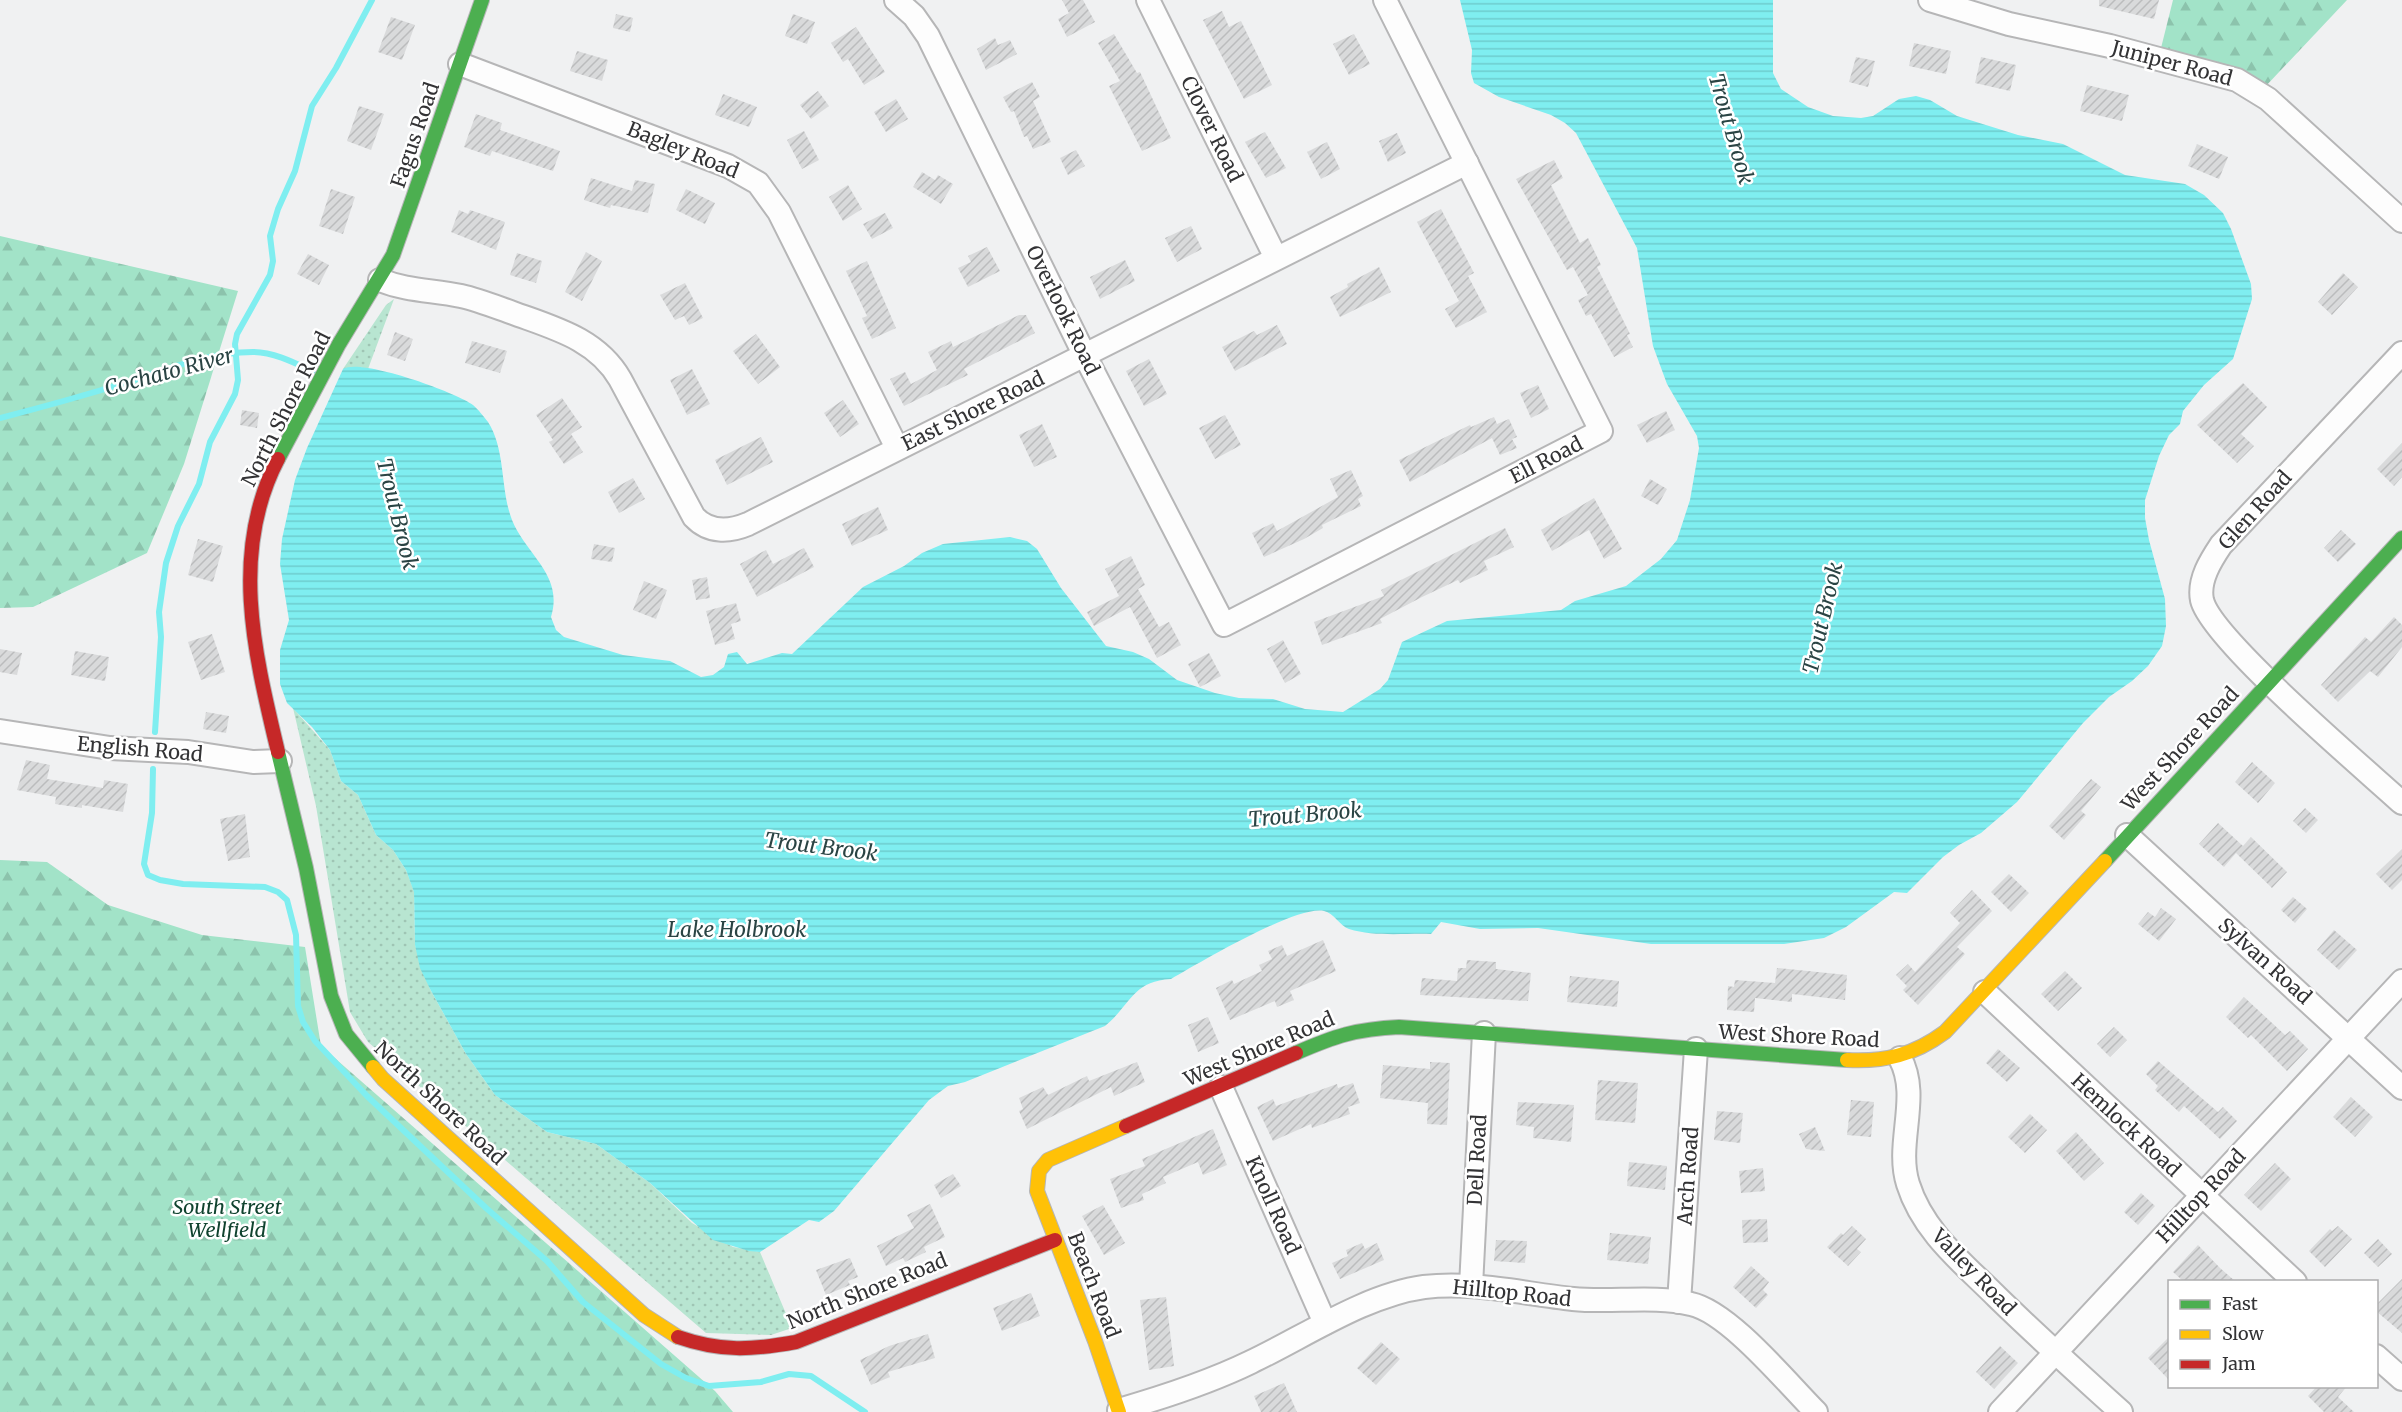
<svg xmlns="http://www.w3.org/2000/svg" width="2402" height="1412" viewBox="0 0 2402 1412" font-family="Merriweather,serif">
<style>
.forest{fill:url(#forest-firs)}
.park{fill:url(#park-dots)}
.water{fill:url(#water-rules)}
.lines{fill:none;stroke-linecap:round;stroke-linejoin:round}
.stream{stroke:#7feef0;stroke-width:6}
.building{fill:url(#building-hatch)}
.street-casing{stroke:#b6b6b7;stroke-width:26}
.fast-casing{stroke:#b6b6b7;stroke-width:16}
.slow-casing{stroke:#b6b6b7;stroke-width:16}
.jam-casing{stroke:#b6b6b7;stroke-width:16}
.street{stroke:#fdfdfd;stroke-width:22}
.fast{stroke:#4caf50;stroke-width:14}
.slow{stroke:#ffc107;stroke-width:14}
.jam{stroke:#c62828;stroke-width:14}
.labels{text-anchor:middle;stroke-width:5;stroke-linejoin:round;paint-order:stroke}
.street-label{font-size:20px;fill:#333335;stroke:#fff}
.park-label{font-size:20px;font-style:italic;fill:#10432f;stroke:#fff}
.water-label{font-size:21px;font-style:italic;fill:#2a4444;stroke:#fff}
</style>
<defs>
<pattern id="forest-firs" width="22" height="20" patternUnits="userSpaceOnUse" patternTransform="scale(1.5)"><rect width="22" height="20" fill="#a2e3c8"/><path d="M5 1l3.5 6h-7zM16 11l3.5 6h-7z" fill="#8cc3ac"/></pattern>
<pattern id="park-dots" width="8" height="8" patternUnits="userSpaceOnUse" patternTransform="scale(1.5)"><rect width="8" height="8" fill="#b8e5d1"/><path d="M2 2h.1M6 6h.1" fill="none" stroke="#9fc5b4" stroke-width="1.8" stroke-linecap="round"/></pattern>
<pattern id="water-rules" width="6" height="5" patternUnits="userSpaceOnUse" patternTransform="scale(1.5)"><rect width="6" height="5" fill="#7feef0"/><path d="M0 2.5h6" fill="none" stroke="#6ecdce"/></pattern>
<pattern id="building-hatch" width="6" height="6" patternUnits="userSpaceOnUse" patternTransform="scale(1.5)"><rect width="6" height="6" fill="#d9dadb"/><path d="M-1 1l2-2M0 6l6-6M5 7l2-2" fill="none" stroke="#bbbcbd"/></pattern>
</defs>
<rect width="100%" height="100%" fill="#f0f1f2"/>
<g class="forest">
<polygon points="2173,0 2347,0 2264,88 2160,52"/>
<polygon points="0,236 238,291 184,464 147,553 33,607 0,608"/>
<polygon points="0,860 47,862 108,905 202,935 305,947 321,1046 715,1391 733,1412 0,1412"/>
</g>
<g class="park">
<polygon points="394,299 368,369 359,367 343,369 386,305"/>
<polygon points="293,708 330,750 341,781 358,795 376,835 393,850 406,870 414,891 415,945 430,989 466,1054 495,1095 547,1132 596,1144 650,1183 692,1223 733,1247 760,1252 792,1328 771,1335 706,1333 368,1042 350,1012 316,806"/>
</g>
<path class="water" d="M1460,0H1773V73L1781,89L1808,107L1833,116L1861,118L1873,116L1899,99L1916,96L1930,100L1957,116L2018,135L2063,144L2125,175L2185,184L2204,195L2223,213L2231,229L2251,284L2252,299L2233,359L2204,385L2183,411L2180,424L2169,435L2159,456L2145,500V518L2149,540L2165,599L2166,626L2162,646L2148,666L2132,681L2109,697L2083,723L2017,802L1981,833L1959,845L1943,857L1907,893L1894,892L1846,927L1824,938L1784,944H1651L1538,928L1480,929L1441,922L1431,934C1406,933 1374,937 1349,929C1340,926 1334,913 1324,911C1296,905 1199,963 1171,979C1132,981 1131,1005 1105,1026L965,1082L948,1086L929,1100L834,1211L819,1222L809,1220L760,1252L749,1251L713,1240L650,1183L596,1144L547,1132L495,1095L466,1054L430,989L420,968L415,945L414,892L406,870L393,850L376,835L358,795L341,781L330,750L312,727L287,703L280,684V650L289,620L280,564L282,539L295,480L307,448L343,369C361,358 455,392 473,405C478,409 484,417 488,422C506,450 500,489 512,520C526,555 564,575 551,617L556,630L564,637L623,655L670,661L701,677L713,675L724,667L728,654L737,652L747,664L782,653L792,654L863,587L904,566L922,553L943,544L1010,537L1027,541L1037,549L1061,588L1106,646L1133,652L1149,659L1177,680L1215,693L1239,698L1273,699L1305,709L1343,712L1380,689L1388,680L1402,642L1447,621L1561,610L1575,601L1626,586L1661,559L1677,540L1690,500L1699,448L1697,436L1667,384L1653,346L1637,248L1576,133L1565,123L1551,115L1499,97L1474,83L1471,73L1472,50Z"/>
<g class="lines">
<g class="stream">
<path d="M0,418C43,407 86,395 128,382C167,369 211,352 253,352C274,352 295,363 314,372"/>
<polyline points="155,732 161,637 159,612 166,563 178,526 199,484 210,442 235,394 238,380 235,344 237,334 270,275 273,261 270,236 278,209 295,171 312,106 336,68 372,0"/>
<polyline points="153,769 152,813 144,864 148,875 160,880 183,884 265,887 278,892 287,900 296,935 298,1006 303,1022 315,1041 367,1096 486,1208 547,1261 583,1302 661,1364 686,1378 709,1386 761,1382 789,1374 811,1376 865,1412"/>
</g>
</g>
<g class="building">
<polygon points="1062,0 1083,0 1095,22 1067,37 1058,19 1069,13"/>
<polygon points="2099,0 2159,0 2154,19 2099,6"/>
<polygon points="1222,11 1229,27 1241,21 1272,85 1244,99 1203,20"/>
<polygon points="616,14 633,18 630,32 613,28"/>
<polygon points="793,14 815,22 807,44 785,36"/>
<polygon points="391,17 415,25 402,60 378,52"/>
<polygon points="856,27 885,72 864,85 848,59 843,62 831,43"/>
<polygon points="1114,34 1137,73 1140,72 1171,138 1142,151 1109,86 1120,81 1098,43"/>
<polygon points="1354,34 1370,64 1349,75 1333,44"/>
<polygon points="995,38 998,45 1010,40 1017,54 986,70 977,49"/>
<polygon points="1914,43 1951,51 1946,74 1909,66"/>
<polygon points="577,51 608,60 602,81 570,71"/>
<polygon points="1856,57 1875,61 1868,87 1849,82"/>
<polygon points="1981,57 2016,65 2010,91 1975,83"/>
<polygon points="1032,82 1040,97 1033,101 1051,142 1033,149 1027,136 1024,137 1014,111 1011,112 1003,97"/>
<polygon points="2087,85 2129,95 2122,121 2080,111"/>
<polygon points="818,91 829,106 811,119 800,105"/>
<polygon points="723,94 757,107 749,127 715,115"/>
<polygon points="896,99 908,119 886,132 874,112"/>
<polygon points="359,106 384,114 371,150 347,141"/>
<polygon points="476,114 502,123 500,130 560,151 553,171 492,151 490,156 464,147"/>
<polygon points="804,131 819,160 802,169 787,140"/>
<polygon points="1265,132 1286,168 1266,178 1245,142"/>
<polygon points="1397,133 1406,153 1388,162 1379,141"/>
<polygon points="1327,142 1340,169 1321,179 1307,152"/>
<polygon points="2197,144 2228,157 2219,179 2188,166"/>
<polygon points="1076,150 1085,166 1068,175 1060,158"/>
<polygon points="1554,160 1563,178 1551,185 1580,243 1588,238 1601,265 1597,267 1630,334 1627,335 1633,347 1614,357 1591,314 1586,316 1578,300 1588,295 1573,267 1567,270 1516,179"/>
<polygon points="922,172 935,180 938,175 953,184 941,204 913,187"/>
<polygon points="591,178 632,191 635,180 655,184 648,213 611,205 610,208 584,200"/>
<polygon points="848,185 862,209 843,221 829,197"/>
<polygon points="331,189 355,197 343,234 319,226"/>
<polygon points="686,189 715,203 705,224 676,210"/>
<polygon points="1441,209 1474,273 1468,276 1487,312 1456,328 1445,309 1459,301 1417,222"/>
<polygon points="459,210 468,214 470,210 505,222 496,250 451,232"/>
<polygon points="885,213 893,228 872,239 863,224"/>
<polygon points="1191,226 1202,249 1177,262 1165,238"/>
<polygon points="987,247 1000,271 968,287 958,268 971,262 968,256"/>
<polygon points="586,252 602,261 582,301 565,292"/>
<polygon points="517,253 542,261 536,283 510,275"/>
<polygon points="308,254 329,265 319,285 297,274"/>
<polygon points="1125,260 1135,281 1100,299 1090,277"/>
<polygon points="867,261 896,328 872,339 862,318 867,316 846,271"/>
<polygon points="1379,267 1391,292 1340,317 1330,297 1348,287 1347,284"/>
<polygon points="2343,273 2358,287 2332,315 2318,302"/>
<polygon points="685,283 703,318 689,325 684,316 675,320 660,295"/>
<polygon points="1019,315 1026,315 1035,333 964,369 968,375 904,406 890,379 905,372 911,384 937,370 928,352 951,341 953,347"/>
<polygon points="1277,325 1287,344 1235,371 1222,347 1254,331 1257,335"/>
<polygon points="395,332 413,339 405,361 387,355"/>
<polygon points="756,334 780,367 758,384 733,351"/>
<polygon points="472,341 507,351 500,373 465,363"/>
<polygon points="1149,359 1167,394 1144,406 1126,371"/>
<polygon points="692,369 710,404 687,415 670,380"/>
<polygon points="2243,383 2267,407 2241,434 2254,446 2237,463 2197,425"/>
<polygon points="1538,385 1549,409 1531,418 1520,393"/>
<polygon points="562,398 582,427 571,434 583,452 564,464 549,442 553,440 536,415"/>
<polygon points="843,400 859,424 840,437 824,413"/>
<polygon points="242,410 259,413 257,428 240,425"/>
<polygon points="1666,411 1675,430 1647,443 1637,425"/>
<polygon points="1225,415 1241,445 1215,459 1199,428"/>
<polygon points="1494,417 1497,424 1509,419 1517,437 1512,439 1517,448 1500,455 1492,438 1410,482 1399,460 1470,425 1471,427"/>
<polygon points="1042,424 1057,457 1034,467 1019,435"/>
<polygon points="761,437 773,462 727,485 715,460"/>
<polygon points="2402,443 2402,477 2394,486 2377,469"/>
<polygon points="1351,470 1363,496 1358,499 1361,506 1322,525 1323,528 1304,539 1264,557 1252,533 1273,523 1277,531 1338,497 1330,479"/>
<polygon points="633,478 645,499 619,513 608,492"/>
<polygon points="1650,479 1667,489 1658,505 1641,496"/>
<polygon points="1594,498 1622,549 1604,559 1589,530 1552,551 1541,530"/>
<polygon points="878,507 888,530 852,546 842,524"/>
<polygon points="1505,528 1514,547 1484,561 1488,570 1460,583 1458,580 1422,597 1380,619 1382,623 1322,645 1314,622 1384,596 1381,590"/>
<polygon points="2341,530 2356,544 2338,562 2324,548"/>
<polygon points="198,539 223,546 213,582 188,575"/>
<polygon points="594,544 615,548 612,562 591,559"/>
<polygon points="804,548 814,567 757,597 740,564 766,550 773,564"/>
<polygon points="1131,556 1145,585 1138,589 1159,627 1169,622 1181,645 1157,658 1130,607 1094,626 1087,612 1119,596 1105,569"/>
<polygon points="707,577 710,598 696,600 692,580"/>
<polygon points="644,581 667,590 656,619 633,610"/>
<polygon points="736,603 741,621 731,624 735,639 715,645 706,611"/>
<polygon points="2394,617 2402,625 2402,647 2378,677 2370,671 2338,702 2321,685 2365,637 2371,642"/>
<polygon points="212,634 225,672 201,680 188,642"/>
<polygon points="1283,640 1301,674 1285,683 1267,649"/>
<polygon points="0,649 22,653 17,675 0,672"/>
<polygon points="75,651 109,657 105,681 71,675"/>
<polygon points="1209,653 1221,676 1200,687 1188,664"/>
<polygon points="206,712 229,716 226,733 203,729"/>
<polygon points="26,760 50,765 47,779 103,788 104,780 128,784 123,812 82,805 82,808 55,804 56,797 17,790"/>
<polygon points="2252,762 2275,783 2258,803 2235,782"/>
<polygon points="2091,779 2101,787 2081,811 2086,815 2064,840 2049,826"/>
<polygon points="2305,808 2318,820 2306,833 2293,821"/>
<polygon points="245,814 250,857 228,861 220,819"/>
<polygon points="2218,823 2243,846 2251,837 2287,872 2272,888 2236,853 2224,867 2199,844"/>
<polygon points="2402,849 2402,880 2392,890 2376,874"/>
<polygon points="2009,874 2029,893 2011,912 1991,892"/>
<polygon points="1972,890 1992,911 1957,947 1965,954 1918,1005 1903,990 1907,986 1896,975 1908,964 1915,972 1960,923 1950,913"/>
<polygon points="2293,897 2307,909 2295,923 2281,910"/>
<polygon points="2161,908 2176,919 2159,941 2138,924 2148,912 2155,917"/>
<polygon points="2334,930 2357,950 2339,970 2317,950"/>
<polygon points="1323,940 1336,971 1290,991 1294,1000 1277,1007 1275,1001 1230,1020 1216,988 1232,980 1234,984 1262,971 1259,965 1272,959 1268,951 1282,945 1287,956"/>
<polygon points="1467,960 1496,962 1496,969 1531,973 1528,1001 1420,995 1422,978 1457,981 1458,968 1466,968"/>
<polygon points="1777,968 1847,975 1845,1000 1792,994 1792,1002 1755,998 1754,1012 1727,1010 1728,986 1734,987 1735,980 1775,983"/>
<polygon points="2065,971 2082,988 2058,1011 2041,994"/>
<polygon points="1570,976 1619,981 1617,1007 1567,1002"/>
<polygon points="2244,997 2285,1035 2290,1031 2308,1049 2287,1071 2251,1035 2248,1038 2226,1017"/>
<polygon points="1208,1017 1219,1043 1198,1052 1188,1025"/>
<polygon points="2114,1027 2127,1040 2110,1057 2097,1044"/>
<polygon points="1998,1049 2020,1068 2007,1082 1986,1063"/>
<polygon points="2158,1061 2218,1112 2223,1107 2237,1121 2220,1139 2184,1106 2179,1112 2155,1090 2158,1086 2146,1074"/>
<polygon points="1137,1062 1145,1082 1114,1096 1111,1087 1027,1129 1019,1111 1023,1109 1019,1098 1043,1087 1048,1095 1087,1076 1089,1081"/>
<polygon points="1430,1062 1450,1063 1447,1125 1427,1124 1428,1103 1380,1098 1383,1065 1430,1069"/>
<polygon points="1598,1080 1638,1083 1635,1123 1595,1120"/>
<polygon points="1353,1083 1360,1103 1348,1107 1350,1114 1312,1128 1311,1124 1273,1141 1257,1107 1273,1099 1276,1106 1337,1084 1338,1088"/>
<polygon points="2351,1097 2373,1117 2355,1137 2333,1117"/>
<polygon points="1851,1100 1874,1102 1871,1137 1847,1135"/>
<polygon points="1518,1102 1574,1105 1571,1142 1533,1138 1534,1127 1516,1125"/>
<polygon points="1717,1111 1743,1113 1740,1143 1714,1140"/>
<polygon points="2030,1114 2047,1130 2025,1153 2008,1137"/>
<polygon points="1815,1127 1825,1151 1806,1149 1799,1134"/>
<polygon points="1213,1129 1227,1165 1203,1175 1198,1162 1163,1177 1166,1183 1142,1194 1144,1200 1121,1208 1110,1179 1145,1166 1142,1159"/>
<polygon points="2076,1132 2104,1163 2084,1181 2056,1151"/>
<polygon points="1629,1162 1667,1166 1665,1190 1627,1186"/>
<polygon points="2275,1163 2291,1179 2261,1211 2244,1195"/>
<polygon points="1763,1168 1765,1191 1741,1193 1739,1171"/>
<polygon points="953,1174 961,1186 941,1198 934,1185"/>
<polygon points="2141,1193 2155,1206 2138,1225 2124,1212"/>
<polygon points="930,1204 945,1237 924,1247 926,1252 905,1262 903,1258 886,1266 877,1246 914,1228 907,1215"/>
<polygon points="1103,1205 1125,1243 1104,1255 1082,1216"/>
<polygon points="1767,1219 1768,1242 1743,1243 1742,1220"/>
<polygon points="1852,1226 1866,1239 1857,1249 1861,1252 1848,1266 1827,1247 1841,1233 1843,1235"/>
<polygon points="2338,1226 2352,1239 2325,1267 2309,1251 2330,1229 2332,1231"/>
<polygon points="1610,1233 1651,1237 1648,1264 1607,1260"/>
<polygon points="2378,1239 2392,1254 2378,1267 2364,1253"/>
<polygon points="1496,1240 1527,1241 1525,1263 1494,1261"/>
<polygon points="1362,1243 1365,1249 1377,1243 1384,1260 1340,1279 1332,1263 1348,1256 1346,1250"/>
<polygon points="2198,1245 2220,1268 2235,1281 2183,1281 2173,1272"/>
<polygon points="850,1258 858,1277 848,1281 850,1285 826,1295 816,1270"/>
<polygon points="1751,1266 1769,1282 1763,1290 1768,1295 1756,1308 1733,1287"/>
<polygon points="2402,1279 2402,1333 2376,1311 2376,1305"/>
<polygon points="1031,1293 1040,1316 1002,1331 993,1308"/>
<polygon points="1166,1297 1174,1366 1149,1370 1140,1300"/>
<polygon points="928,1334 935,1358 888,1372 890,1377 871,1385 860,1360 889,1346"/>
<polygon points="2169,1337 2169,1380 2148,1358"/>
<polygon points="1381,1342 1400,1359 1376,1385 1357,1368"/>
<polygon points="2000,1346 2018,1363 1994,1389 1976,1372"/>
<polygon points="1284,1383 1297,1412 1261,1412 1254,1396"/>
<polygon points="2317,1386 2347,1386 2338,1397 2354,1412 2324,1412 2308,1396"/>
</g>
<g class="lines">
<defs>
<g id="street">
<polyline points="896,0 914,16 928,36 1085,356 1224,625 1601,431 1385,0"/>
<polyline points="1148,0 1276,258"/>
<polyline points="1930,0 2009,24 2110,46 2237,80 2268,99 2402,221"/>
<polyline points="460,64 728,166 758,183 779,212 897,448"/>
<path d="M380,280C407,291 433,290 461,296C479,300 496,307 513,313C554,328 597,339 620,379L694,517C709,533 729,532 748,524L1467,163"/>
<path d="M2402,353L2221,545C2211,560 2198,580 2202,600C2211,639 2365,769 2402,803"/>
<polyline points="0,731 110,748 188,752 253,762 280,761"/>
<polyline points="2127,835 2402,1088"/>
<polyline points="1985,992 2295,1282"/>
<path d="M1900,1058C1921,1097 1895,1143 1908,1184C1923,1232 1963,1263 1997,1297C2037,1336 2079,1374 2121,1412"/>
<polyline points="1221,1087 1325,1323"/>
<polyline points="1471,1286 1484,1033"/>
<polyline points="1679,1302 1696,1049"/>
<polyline points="2376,1356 2402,1379"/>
<path d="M1119,1410C1164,1397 1208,1383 1251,1362C1304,1337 1365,1295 1424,1287C1474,1281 1524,1294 1573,1299C1611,1303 1653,1295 1691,1304C1729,1312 1787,1383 1816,1412"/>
<polyline points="2000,1412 2402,981"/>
</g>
<g id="fast">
<polyline points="278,459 339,344 393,255 482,0"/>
<polyline points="278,752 306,868 331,996 346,1034 373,1067"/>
<polyline points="2105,861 2402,538"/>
<path d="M1296,1053C1335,1036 1356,1029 1399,1027L1847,1060"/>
</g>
<g id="slow">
<path d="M1847,1060C1885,1062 1914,1055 1945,1032L2105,861"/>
<polyline points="373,1067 383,1079 644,1315 678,1337"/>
<polyline points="1119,1412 1095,1341 1037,1191 1039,1171 1048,1160 1126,1126"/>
</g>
<g id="jam">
<path d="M278,752C255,655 229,553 278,459"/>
<polyline points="1126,1126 1296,1053"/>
<path d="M678,1337C721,1352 752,1350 796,1342L1055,1240"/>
</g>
</defs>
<use href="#street" class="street-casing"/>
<use href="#fast" class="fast-casing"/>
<use href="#slow" class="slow-casing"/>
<use href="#jam" class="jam-casing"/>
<use href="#street" class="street"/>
<use href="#fast" class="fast"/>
<use href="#slow" class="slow"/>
<use href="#jam" class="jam"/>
</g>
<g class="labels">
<g class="street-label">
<text transform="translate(2172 63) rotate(15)" y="7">Juniper Road</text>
<text transform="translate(1212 129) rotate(64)" y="7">Clover Road</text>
<text transform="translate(415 135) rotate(-71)" y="7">Fagus Road</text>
<text transform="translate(683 150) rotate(22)" y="7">Bagley Road</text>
<text transform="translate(1063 310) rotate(64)" y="7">Overlook Road</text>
<text transform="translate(286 409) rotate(-63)" y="7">North Shore Road</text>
<text transform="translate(973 411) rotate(-26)" y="7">East Shore Road</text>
<text transform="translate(1546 460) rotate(-27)" y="7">Ell Road</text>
<text transform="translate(2255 510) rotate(-48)" y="7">Glen Road</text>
<text transform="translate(140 749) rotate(5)" y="7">English Road</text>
<text transform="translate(2180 749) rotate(-47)" y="7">West Shore Road</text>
<text transform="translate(2265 961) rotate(42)" y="7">Sylvan Road</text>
<text transform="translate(1799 1036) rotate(3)" y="7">West Shore Road</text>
<text transform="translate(1259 1049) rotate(-23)" y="7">West Shore Road</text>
<text transform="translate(440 1103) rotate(43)" y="7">North Shore Road</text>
<text transform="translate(2126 1125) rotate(43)" y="7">Hemlock Road</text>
<text transform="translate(1477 1160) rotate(-87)" y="7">Dell Road</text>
<text transform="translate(1688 1176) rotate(-86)" y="7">Arch Road</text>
<text transform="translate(2201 1196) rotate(-47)" y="7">Hilltop Road</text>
<text transform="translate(1273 1205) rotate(66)" y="7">Knoll Road</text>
<text transform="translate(1974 1272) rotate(46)" y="7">Valley Road</text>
<text transform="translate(1094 1285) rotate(69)" y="7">Beach Road</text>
<text transform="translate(867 1291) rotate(-22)" y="7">North Shore Road</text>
<text transform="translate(1512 1293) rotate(6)" y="7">Hilltop Road</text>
</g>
<g class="park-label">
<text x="227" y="1214">South Street<tspan x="227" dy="23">Wellfield</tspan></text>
</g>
<g class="water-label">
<text transform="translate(1731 129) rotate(74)" y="7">Trout Brook</text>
<text transform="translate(169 372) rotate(-15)" y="7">Cochato River</text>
<text transform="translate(397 514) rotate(76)" y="7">Trout Brook</text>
<text transform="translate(1823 618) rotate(-77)" y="7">Trout Brook</text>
<text transform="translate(1305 815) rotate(-5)" y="7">Trout Brook</text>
<text transform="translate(821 847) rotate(7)" y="7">Trout Brook</text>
<text x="737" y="937">Lake Holbrook</text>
</g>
</g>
<rect x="2168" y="1280" width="210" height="108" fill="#ffffff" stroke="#adadae" stroke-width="1.5"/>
<rect x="2180" y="1300" width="30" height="9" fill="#4caf50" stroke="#adadae" stroke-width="1.5"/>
<text x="2222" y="1310" font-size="18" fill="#333335">Fast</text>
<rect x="2180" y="1330" width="30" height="9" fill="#ffc107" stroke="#adadae" stroke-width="1.5"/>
<text x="2222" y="1340" font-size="18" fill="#333335">Slow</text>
<rect x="2180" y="1360" width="30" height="9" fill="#c62828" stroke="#adadae" stroke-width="1.5"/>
<text x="2222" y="1370" font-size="18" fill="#333335">Jam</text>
</svg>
